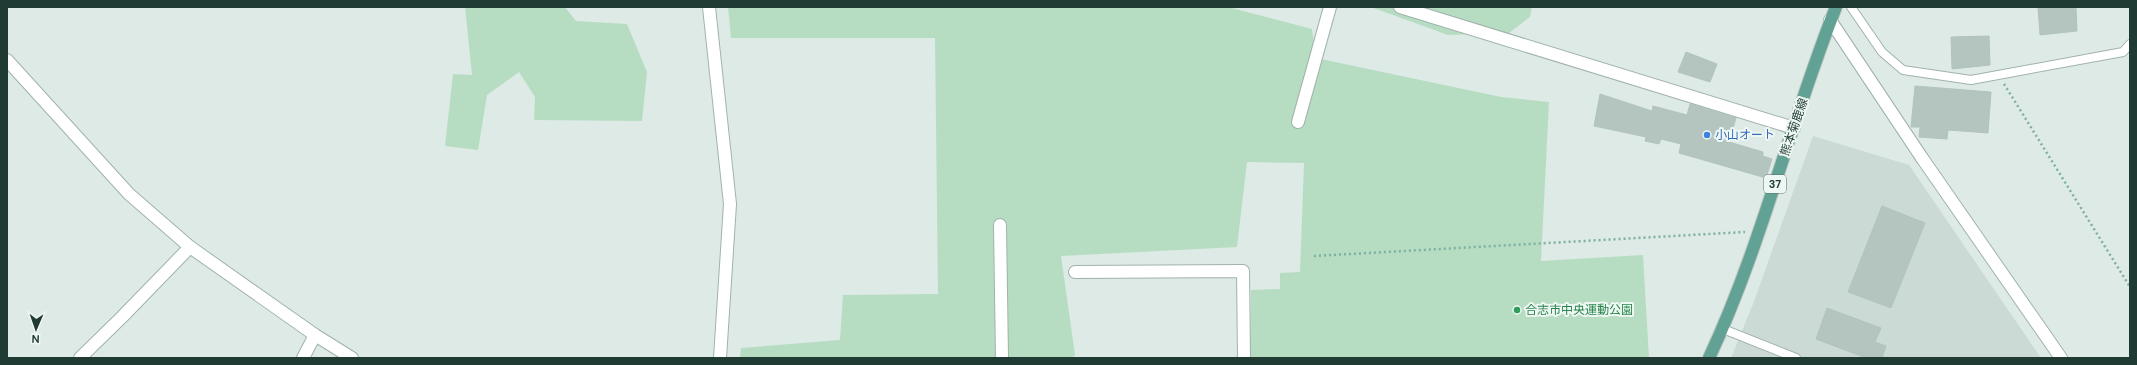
<svg xmlns="http://www.w3.org/2000/svg" width="2137" height="365" viewBox="0 0 2137 365" font-family="'DM Sans','Noto Sans JP',sans-serif">
<style>
.built{fill:#ccdad5}
.green{fill:#b6ddc2}
.building{fill:#b4c5bf;stroke:#b1c4bd}
.lines{fill:none;stroke-linecap:round;stroke-linejoin:round}
.service-casing{stroke:#a1b2ad;stroke-width:10}
.minor-casing{stroke:#a1b2ad;stroke-width:14}
.tertiary-casing{stroke:#a1b2ad;stroke-width:14}
.primary-casing{stroke:#bcc4c2;stroke-width:14}
.path{stroke:#7dafa2;stroke-width:2.5;stroke-dasharray:2 3;stroke-linecap:butt}
.service{stroke:#fff;stroke-width:8}
.minor{stroke:#fff;stroke-width:12}
.tertiary{stroke:#fff;stroke-width:12}
.primary{stroke:#61a294;stroke-width:12}
.shop-dot{fill:#3f7fe0;stroke:#eff7f3;stroke-width:1.5}
.leisure-dot{fill:#2e9e5b;stroke:#eff7f3;stroke-width:1.5}
.labels{text-anchor:middle;stroke-width:4;stroke-linejoin:round;paint-order:stroke}
.shield{fill:#eff7f3;stroke:#5d736d;stroke-width:1}
.shield-label{font-size:11px;font-weight:bold;fill:#1f3b34}
.street-label{font-size:12px;fill:#1f3b34;stroke:#eff7f3}
.shop-label{font-size:12px;fill:#366cbe;stroke:#eff7f3;text-anchor:start}
.leisure-label{font-size:12px;fill:#27864d;stroke:#eff7f3;text-anchor:start}
</style>
<rect width="100%" height="100%" fill="#deeae6"/>
<polygon class="built" points="1813,136 1909,165 2041,358 1731,358 1753,304"/>
<g class="green">
<polygon points="465,7 565,7 576,21 627,24 647,72 642,121 534,120 535,97 519,72 487,95 478,150 445,146 453,74 472,75"/>
<polygon points="728,7 1228,7 1312,29 1316,58 1501,97 1549,102 1541,261 1643,255 1649,358 1250,358 1251,290 1280,289 1280,273 1300,272 1304,163 1247,162 1237,247 1061,256 1075,355 1071,358 740,358 741,348 840,340 843,295 938,294 935,38 731,38"/>
<polygon points="1371,7 1532,7 1530,17 1509,33 1448,35"/>
</g>
<g class="building">
<polygon points="2038,7 2076,7 2077,31 2040,35"/>
<polygon points="1989,36 1990,65 1952,69 1951,37"/>
<polygon points="1686,52 1717,64 1710,82 1678,72"/>
<polygon points="1915,86 1991,92 1988,133 1948,130 1947,139 1919,137 1920,127 1911,127"/>
<polygon points="1600,94 1652,111 1653,106 1687,115 1690,104 1736,118 1729,142 1763,152 1763,156 1772,159 1766,178 1679,153 1681,144 1661,139 1659,144 1645,141 1646,137 1594,126"/>
<polygon points="1882,206 1925,223 1891,308 1848,292"/>
<polygon points="1827,308 1881,328 1875,342 1886,346 1882,358 1866,358 1816,339"/>
</g>
<g class="lines">
<defs>
<g id="service">
<polyline points="1851,7 1882,52 1903,70 1971,80 2123,52 2130,44"/>
<polyline points="1723,329 1796,358"/>
</g>
<g id="minor">
<polyline points="709,7 730,204 720,358"/>
<polyline points="1400,7 1794,128"/>
<polyline points="1830,20 1922,158"/>
<polyline points="1298,122 1330,7"/>
<polyline points="1000,225 1002,358"/>
<polyline points="1075,272 1243,271 1244,358"/>
<polyline points="80,358 122,317 190,247"/>
</g>
<g id="tertiary">
<polyline points="7,60 129,194 190,247 315,335 352,358"/>
<polyline points="1922,158 2061,358"/>
<polyline points="303,358 315,335"/>
</g>
<path id="primary" d="M1709,358C1762,245 1790,122 1836,7"/>
</defs>
<use href="#service" class="service-casing"/>
<use href="#minor" class="minor-casing"/>
<use href="#tertiary" class="tertiary-casing"/>
<use href="#primary" class="primary-casing"/>
<g class="path">
<polyline points="2004,84 2130,287"/>
<polyline points="1314,256 1745,232"/>
</g>
<use href="#service" class="service"/>
<use href="#minor" class="minor"/>
<use href="#tertiary" class="tertiary"/>
<use href="#primary" class="primary"/>
</g>
<circle class="shop-dot" cx="1707" cy="135" r="4"/>
<circle class="leisure-dot" cx="1517" cy="310" r="4"/>
<g class="labels">
<rect class="shield" x="1764" y="175" width="22" height="18" rx="3"/>
<g class="shield-label">
<text x="1775" y="188">37</text>
</g>
<g class="street-label">
<text transform="translate(1794 127) rotate(-71)" y="4">熊本菊鹿線</text>
</g>
<g class="shop-label">
<text x="1715" y="139">小山オート</text>
</g>
<g class="leisure-label">
<text x="1525" y="314">合志市中央運動公園</text>
</g>
</g>
<rect width="2137" height="365" fill="none" stroke="#1f3b34" stroke-width="16"/>
<g transform="translate(36 329) rotate(182)" stroke="#eff7f3" stroke-width="3" paint-order="stroke">
<path d="M0-3L7 15L0 10L-7 15Z" fill="#1f3b34"/>
<text y="-6" font-size="11" font-weight="bold" text-anchor="middle" fill="#1f3b34">N</text>
</g>
</svg>
